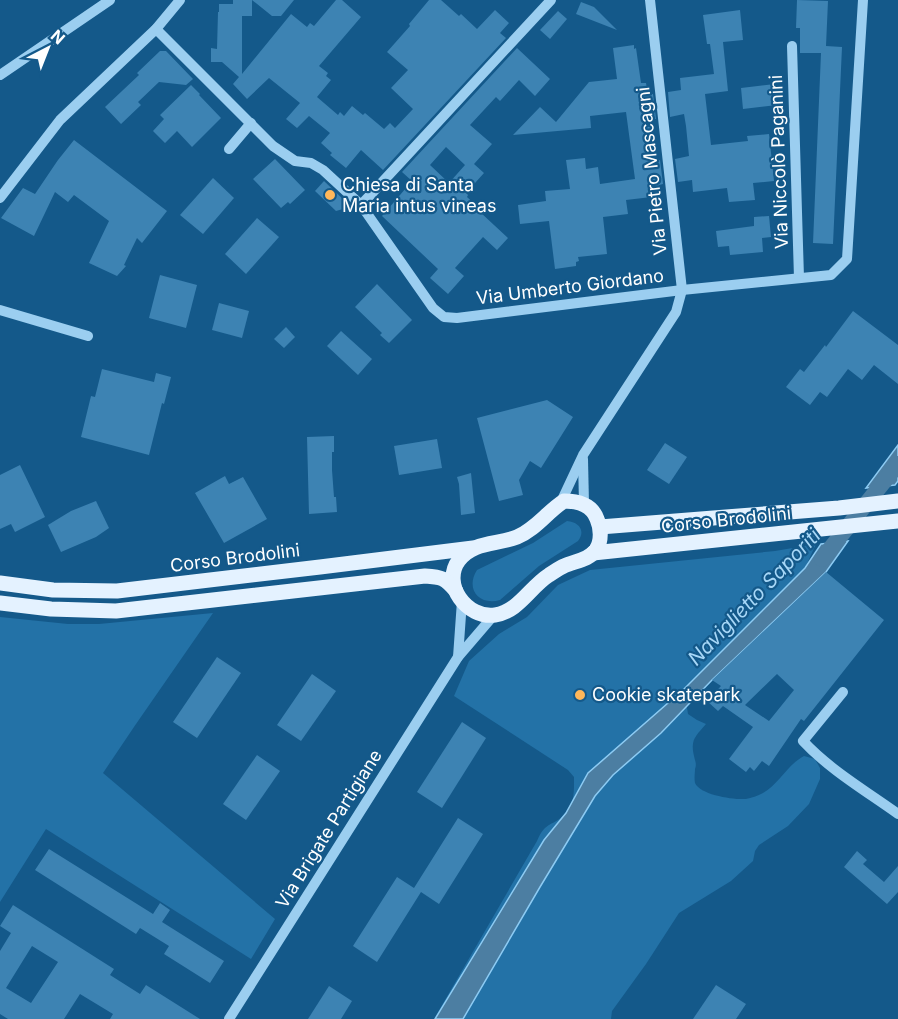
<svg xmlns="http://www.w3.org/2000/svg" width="898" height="1019" viewBox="0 0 898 1019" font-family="Inter,sans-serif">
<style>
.green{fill:#2372a7}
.water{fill:#4c7ea2;stroke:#8dcbf3;stroke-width:1.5}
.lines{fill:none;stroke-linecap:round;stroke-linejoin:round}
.canal{stroke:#4c7ea2;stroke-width:16}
.building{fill:#3d83b3;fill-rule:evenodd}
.minor{stroke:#9bcef0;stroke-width:10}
.major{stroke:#e4f2ff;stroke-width:15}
.poi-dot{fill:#ffb75a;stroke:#14598a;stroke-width:2}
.labels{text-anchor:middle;stroke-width:4.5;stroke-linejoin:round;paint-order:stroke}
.street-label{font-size:18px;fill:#fff;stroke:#14598a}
.poi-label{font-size:18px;fill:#fff;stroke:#14598a;text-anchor:start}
.water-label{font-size:20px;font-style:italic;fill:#a7d7f7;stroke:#14598a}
</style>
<rect width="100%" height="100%" fill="#14598a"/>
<g class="green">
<path d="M567,521C579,522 586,531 578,541L539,566L500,600C479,606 465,589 477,570L533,543Z"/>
<path d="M816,544L805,568L684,689L688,714L697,720L706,724C696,736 690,739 694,756C695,761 697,764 695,769C695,773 694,778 695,783C700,795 734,800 746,799C751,798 758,796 763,793C779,784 787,765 804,756L815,759L820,768V779L809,804L788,826L759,845L755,851L753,861L731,881L679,913L646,964L612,1011L611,1019H434L537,841C546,820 553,827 565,814C575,804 574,789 574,777L568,770L454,696L469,661L499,634L527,617L558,585L590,570L775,551Z"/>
<polygon points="213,613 136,724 103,773 275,919 251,959 46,829 0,902 0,617 68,624 99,624"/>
</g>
<g class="water">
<polygon points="898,445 898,481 895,485 866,488"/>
<polygon points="848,541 826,572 712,680 661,733 613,775 595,796 540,887 463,1019 435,1019 544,840 566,813 588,773 684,689 805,568 821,544"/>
</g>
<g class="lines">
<polyline class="canal" points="822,559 898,464"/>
</g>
<g class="building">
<polygon points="233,0 294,0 281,16 272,16 252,0 252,16 242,16 242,74 291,14 307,27 310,23 314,26 336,0 342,0 361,17 319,66 328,73 326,76 331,80 317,97 338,115 340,112 344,116 352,106 363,115 365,113 384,129 390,123 395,128 413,109 391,88 408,70 387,52 410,26 409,24 429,0 441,0 459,16 461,14 477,29 495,10 509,23 500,33 506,38 383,170 361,150 346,168 330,155 332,153 321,143 330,133 309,116 297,128 286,119 300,103 269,78 247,99 233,84 239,77 222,62 211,62 211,48 217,49 218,12 219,12 219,4 233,4"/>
<polygon points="797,0 828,1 826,46 842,47 833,244 813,243 821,53 800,53 800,28 796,28"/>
<polygon points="581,2 594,7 617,30 576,14"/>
<polygon points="740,10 743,40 723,42 728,91 705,94 711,145 748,141 747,136 769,134 774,181 753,183 755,200 729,202 727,188 693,192 692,180 678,182 675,159 689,156 686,126 684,114 670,117 668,92 681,90 680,78 714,74 710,44 707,44 703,15"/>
<polygon points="558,11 567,19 550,39 540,30"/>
<polygon points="634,45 634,49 636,48 641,83 646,83 648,95 653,94 656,119 651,119 656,160 660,160 663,184 659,185 660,196 626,200 628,214 603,217 607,254 578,257 579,261 576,262 576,266 555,269 549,221 520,224 518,205 546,201 545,191 570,189 566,160 585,158 586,169 598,167 600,184 635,179 626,112 590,116 591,128 513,135 540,107 556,122 589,82 617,79 613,48"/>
<path d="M517,48L550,79L535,96L519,80L500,101L496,97L470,125L492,144L474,164L484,173L466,193L468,195L467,197L482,211L480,212L508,238L497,250L483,237L455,268L464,276L448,294L430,278L438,269L382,216L412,181L402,172ZM446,147L465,165L449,183L430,165Z"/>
<polygon points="160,51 166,51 193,79 186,85 159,82 138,102 141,105 121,124 105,107 139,75 137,73"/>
<polygon points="775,84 777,105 743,109 741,88"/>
<polygon points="191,85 200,94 199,95 221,118 192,147 177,131 165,143 153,131 164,119 160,115"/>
<polygon points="74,140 167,211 142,243 137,238 124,265 126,266 117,276 89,263 109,221 74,195 68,202 55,192 34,236 1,218 23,188 35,194 58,160"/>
<polygon points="275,159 305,190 290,204 288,202 281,208 253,179"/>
<polygon points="213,178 234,198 203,234 180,215"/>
<polygon points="324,181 346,202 347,205 343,209 336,211 315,191"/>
<polygon points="769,216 771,237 762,238 763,252 730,255 729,246 718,247 716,231 754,226 754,217"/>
<polygon points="257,218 279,237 246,274 225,254"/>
<polygon points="160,275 197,285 186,328 149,318"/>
<polygon points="377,284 412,320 389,343 380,335 382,333 355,307"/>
<polygon points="219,303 249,311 242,338 212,330"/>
<polygon points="853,311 898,345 898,384 874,365 862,380 848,369 827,397 820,392 810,405 786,387 800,369 804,372 825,345 826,347"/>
<polygon points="286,327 295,337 284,348 274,339"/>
<polygon points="341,331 372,359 358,375 327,346"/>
<polygon points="102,369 154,382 156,373 171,377 164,404 162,403 149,455 81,437 91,396 95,397"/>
<polygon points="547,400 573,417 541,468 530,461 519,480 523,495 499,501 477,418"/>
<polygon points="334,436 334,452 332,452 332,470 334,497 336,497 337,512 309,514 307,437"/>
<polygon points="437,439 442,468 399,475 394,446"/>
<polygon points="665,443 687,457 669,484 647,470"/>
<polygon points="20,465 45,517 15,532 11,524 0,529 0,475"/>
<polygon points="471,473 475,513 461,515 459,484 457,477"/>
<polygon points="225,476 229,484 243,477 267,519 224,543 195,493"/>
<polygon points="96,501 109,528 96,537 61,552 48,525 71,511"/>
<path d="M826,572L884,620L804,721L801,719L769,766L762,761L754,771L750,767L746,772L729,759L753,727L723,706L718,711L707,701L721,686L712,680ZM777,674L794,690L769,721L745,705Z"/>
<polygon points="217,657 241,673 197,738 173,722"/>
<polygon points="312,674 336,691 301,741 277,725"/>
<polygon points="462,722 486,738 442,808 417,792"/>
<polygon points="257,755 280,771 246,820 223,804"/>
<polygon points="458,818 483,834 439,904 421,892 377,962 353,946 397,877 414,888"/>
<polygon points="49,849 153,914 160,903 170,910 162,922 224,961 210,983 164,954 169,946 140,928 136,934 35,870"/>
<polygon points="857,851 867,860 863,864 884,882 898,866 898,892 887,904 844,867"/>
<path d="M13,905L114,969L110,975L140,994L146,985L200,1019H110L113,1014L80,994L64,1019H8L0,1014V951L11,933L0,926ZM32,946L58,962L31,1003L6,988Z"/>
<polygon points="716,985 746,1004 736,1019 693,1019"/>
<polygon points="329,986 352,1001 341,1019 308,1019"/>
</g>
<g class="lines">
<g class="minor">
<polyline points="156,29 273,146 295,161 311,163 323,170 361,205 433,308 444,317 457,318 682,290 831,275 847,259 863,0"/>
<polyline points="792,46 799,278"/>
<polyline points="0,75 110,0"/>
<polyline points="229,149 251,123"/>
<polyline points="0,198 60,120 156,29 180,0"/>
<polyline points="361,205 551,0"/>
<polyline points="0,310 88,336"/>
<polyline points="583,459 584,504"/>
<polyline points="560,504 583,455 676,312 682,290 650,0"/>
<polyline points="458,657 462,601"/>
<path d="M843,692L803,741C830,770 866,791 898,814"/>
<polyline points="229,1019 458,657 494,615"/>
</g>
<g class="major">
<path d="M564,501C578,501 592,505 597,519C601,528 602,541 596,550C589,560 575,561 564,566C559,568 554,572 549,575C530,587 518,612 495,615C467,619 441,584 459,560C474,541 497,545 517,537C536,529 547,512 564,501Z"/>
<polyline points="600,527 839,508 898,501"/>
<polyline points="593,553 898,521"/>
<polyline points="0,583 53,590 117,591 320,567 473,548"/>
<path d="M0,603L51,609L116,611L425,576C442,577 445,578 456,591"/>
</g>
</g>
<g class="poi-dot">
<circle cx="330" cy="195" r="6"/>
<circle cx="580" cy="695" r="6"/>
</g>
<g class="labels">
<g class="street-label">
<text transform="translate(779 162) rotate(-92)" y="6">Via Niccolò Paganini</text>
<text transform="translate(652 171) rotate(-96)" y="6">Via Pietro Mascagni</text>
<text transform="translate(570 287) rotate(-7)" y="6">Via Umberto Giordano</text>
<text transform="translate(726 520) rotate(-6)" y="6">Corso Brodolini</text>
<text transform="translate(235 558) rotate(-7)" y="6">Corso Brodolini</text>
<text transform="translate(329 829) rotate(-58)" y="6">Via Brigate Partigiane</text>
</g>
<g class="poi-label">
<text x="342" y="191">Chiesa di Santa<tspan x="342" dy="21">Maria intus vineas</tspan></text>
<text x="592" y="701">Cookie skatepark</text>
</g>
<g class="water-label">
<text transform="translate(754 597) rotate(-46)" y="7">Naviglietto Saporiti</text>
</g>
</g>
<g transform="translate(48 48) rotate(42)" stroke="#14598a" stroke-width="4.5" paint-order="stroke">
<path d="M0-4.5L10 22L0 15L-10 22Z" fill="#ffffff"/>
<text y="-9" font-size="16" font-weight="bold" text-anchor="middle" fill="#ffffff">N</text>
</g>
</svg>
